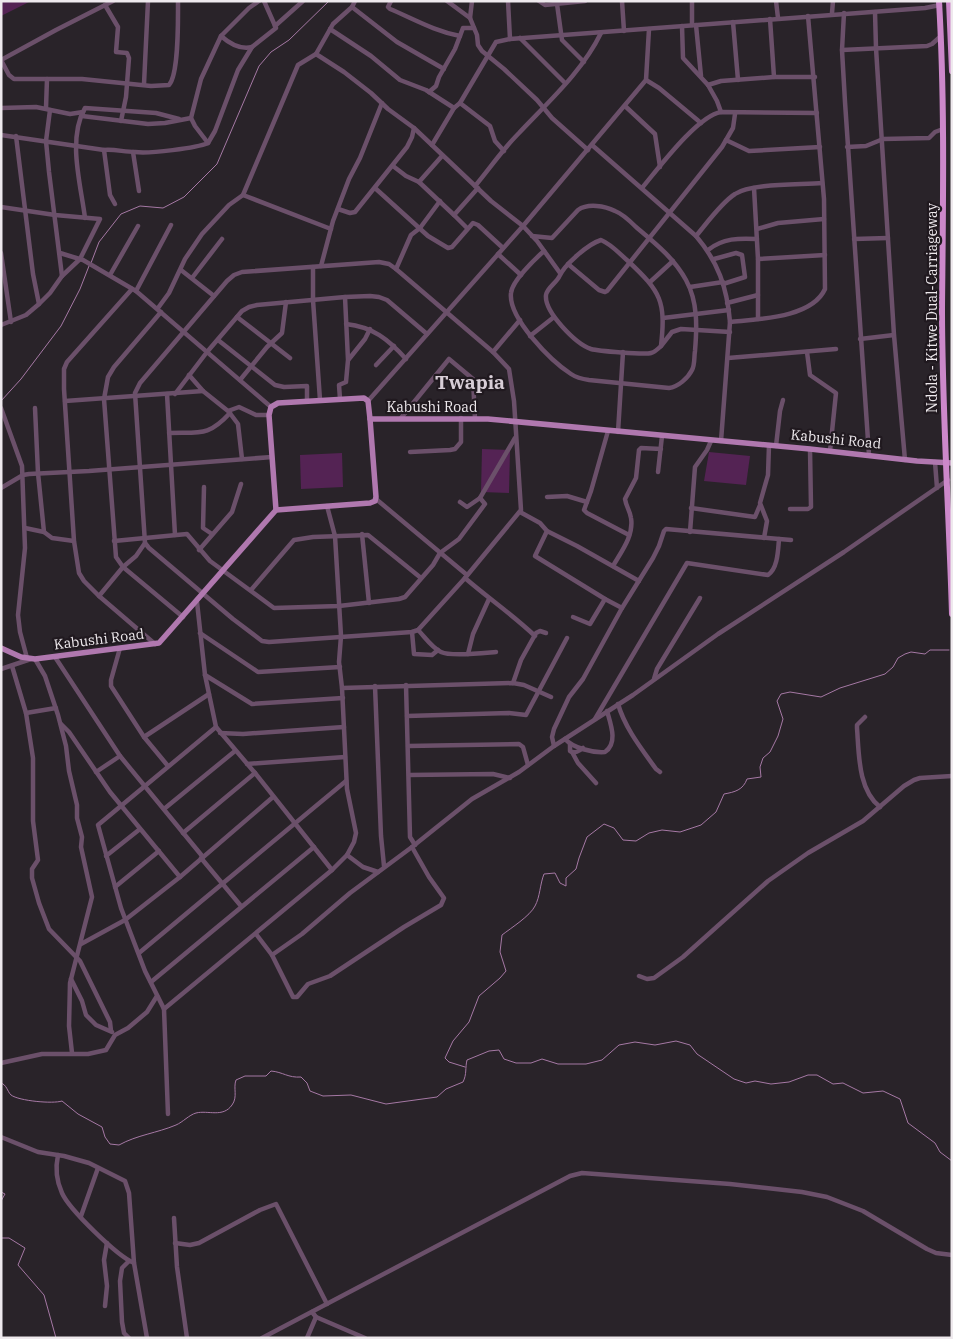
<svg xmlns="http://www.w3.org/2000/svg" width="953" height="1339" viewBox="0 0 953 1339" font-family="'IBM Plex Serif',serif">
<style>
.green{fill:#542354}
.lines{fill:none;stroke-linecap:round;stroke-linejoin:round}
.stream{stroke:#a578a4;stroke-width:1}
.minor{stroke:#6b506a;stroke-width:4.5}
.major{stroke:#b078af;stroke-width:5.5}
.highway{stroke:#cc88ca;stroke-width:6}
.labels{text-anchor:middle;stroke-width:4.5;stroke-linejoin:round;paint-order:stroke}
.street-label{font-size:14px;fill:#eee9ed;stroke:#20191f}
.district-label{font-size:19px;font-weight:bold;fill:#d8ced7;stroke:#20191f}
</style>
<rect width="100%" height="100%" fill="#292329"/>
<g class="green">
<polygon points="1,1 31,1 1,16"/>
<polygon points="482,449 510,450 509,493 481,492"/>
<polygon points="709,452 750,456 746,485 704,481"/>
<polygon points="342,453 343,487 301,489 300,455"/>
</g>
<g class="lines">
<g class="stream">
<polyline points="91,263 99,242 121,214 140,206 163,208 184,197 217,164 259,66 271,52 289,40 329,1"/>
<polyline points="1,401 21,379 61,326 80,289 89,266"/>
<path d="M465,1067L449,1062L445,1058L453,1041L469,1022L479,996L500,978L506,971L500,952L502,935C511,928 530,916 535,906C540,897 540,884 544,874L555,873L560,883L566,886V878L576,869L579,858L587,837L604,824L614,828L623,840L636,841L649,833L662,830L680,832L701,825L716,812L724,794C735,792 743,790 747,779L761,777L760,767L763,758L770,752L778,736L783,719L777,701L781,694L790,692L821,697L840,688L885,674L893,667L898,658L905,654L911,652L925,654L930,650H949"/>
<path d="M1,1083C7,1085 7,1091 11,1095C19,1101 53,1104 62,1101L78,1114L102,1127L105,1137L110,1144L119,1145C137,1135 157,1133 176,1125C183,1122 189,1115 196,1113C208,1110 223,1118 232,1105C238,1097 233,1088 236,1080L245,1076H266L271,1071C283,1072 288,1078 301,1077L307,1083L310,1091L323,1096L351,1095L386,1104L437,1097L446,1089L463,1082C467,1074 465,1068 467,1060L489,1051L499,1050L504,1059L516,1063H531L542,1059L558,1064H586L602,1060L619,1045L635,1042L655,1045L676,1041L690,1045L697,1054L734,1079L746,1083L755,1081L771,1084L789,1082L808,1075H817L833,1084L843,1083L863,1093L883,1091L900,1099L908,1123L935,1143L940,1152L952,1161"/>
<polyline points="1,1192 5,1194 1,1201"/>
<polyline points="1,1238 9,1238 25,1248 18,1265 44,1295 56,1338"/>
</g>
<g class="minor">
<path d="M391,1L388,7L390,9C414,19 434,31 460,36"/>
<polyline points="447,1 470,18"/>
<polyline points="472,1 470,18 477,35 478,45 482,51 504,69 537,100 552,118 588,150"/>
<polyline points="508,1 510,39 925,8 940,5"/>
<polyline points="539,1 545,5 585,1"/>
<polyline points="622,1 624,31"/>
<polyline points="776,1 778,18"/>
<polyline points="557,4 562,40 584,62"/>
<polyline points="105,5 118,27 116,52 127,53 129,58 126,97 121,121"/>
<polyline points="352,7 397,42 444,69"/>
<polyline points="875,12 876,48 894,335 905,460"/>
<polyline points="832,13 833,1"/>
<polyline points="844,13 842,50 845,102 869,455"/>
<polyline points="733,22 738,80"/>
<polyline points="692,25 692,1"/>
<polyline points="696,25 701,76"/>
<polyline points="275,26 303,1"/>
<polyline points="682,26 683,58 708,85 717,101 721,112"/>
<polyline points="330,29 371,56 400,80 426,90 454,108"/>
<path d="M221,36C230,44 240,50 252,47"/>
<polyline points="520,38 565,83"/>
<polyline points="842,50 927,46 932,44 941,36"/>
<polyline points="316,54 344,72 371,93 388,109 414,128 491,201 523,226 537,241 560,273"/>
<path d="M1,60L9,75L14,79H82L151,86L169,85C179,74 178,18 178,1"/>
<polyline points="1,60 56,30 113,1"/>
<polyline points="774,77 815,77"/>
<polyline points="646,80 659,88 701,123"/>
<polyline points="144,84 148,1"/>
<polyline points="708,85 721,81 774,77 770,19"/>
<polyline points="429,92 436,86 439,77 455,49 463,28 474,28"/>
<polyline points="460,103 490,126 495,141 504,151"/>
<polyline points="625,106 655,134 660,167"/>
<polyline points="1,108 36,107 70,114 83,112"/>
<polyline points="46,108 47,79"/>
<polyline points="82,116 148,124 165,123 191,118"/>
<path d="M1,135L104,150C115,149 124,152 135,152C149,154 197,148 208,143L215,131L238,70L252,47L276,28L264,1"/>
<polyline points="726,140 749,151 820,147"/>
<polyline points="208,143 195,126 191,118 201,79 221,36 249,8 259,1"/>
<polyline points="432,145 454,108 460,103 496,42 510,39"/>
<path d="M592,145L696,236C718,262 727,287 730,322L721,441"/>
<polyline points="847,147 866,146 883,139 929,138 935,132 943,129"/>
<polyline points="104,150 110,195 115,204"/>
<polyline points="133,152 139,191"/>
<polyline points="393,166 406,176 419,182 454,215 478,188"/>
<polyline points="419,182 442,156"/>
<path d="M475,186C490,168 503,149 519,133C548,102 582,72 601,33"/>
<polyline points="375,188 428,236 448,248 452,247 473,223 478,225 503,248"/>
<path d="M642,188C658,169 697,116 721,112L817,113"/>
<polyline points="754,188 758,259 825,255"/>
<polyline points="243,195 331,229"/>
<polyline points="1,207 55,215 100,219 80,259 62,276"/>
<polyline points="338,209 350,213 355,212 407,147 412,137 414,128"/>
<polyline points="454,215 467,228"/>
<path d="M85,218C81,185 67,139 85,108L156,113L179,119"/>
<polyline points="757,229 778,223 824,219"/>
<path d="M532,236L552,238L578,210C588,203 605,206 615,211C623,214 630,221 636,227C655,243 674,258 686,280C698,302 697,327 695,351C694,356 695,365 692,370C688,378 678,387 669,388L589,380C582,379 577,378 571,374C551,361 508,318 511,293C512,281 535,259 544,251"/>
<path d="M696,236C707,223 721,203 735,194C751,183 802,185 822,183"/>
<polyline points="854,239 888,238"/>
<path d="M601,240C611,244 620,254 628,261C661,292 666,301 661,346C658,349 655,352 651,353C645,355 598,351 591,349C576,344 544,312 546,295C547,288 556,283 559,277C564,265 588,244 601,240Z"/>
<path d="M708,250C723,238 739,238 757,239"/>
<polyline points="1,253 11,322"/>
<polyline points="60,253 83,260 136,291 271,407"/>
<polyline points="498,254 521,275"/>
<polyline points="714,259 736,253 742,255 745,277 723,284"/>
<polyline points="758,259 758,319"/>
<polygon points="379,262 389,264 396,269 493,352 509,369 514,401 521,510 465,578 418,630 412,632 269,642 262,641 233,619 149,548 145,543 135,393 140,383 227,281 234,275 242,272"/>
<polyline points="568,264 599,290 605,292 607,291 722,147 733,128 735,114"/>
<polyline points="321,266 333,221 349,179 360,158 382,103"/>
<polyline points="313,267 313,300 320,400"/>
<polyline points="396,269 411,235 420,228 440,201"/>
<polyline points="181,270 214,296"/>
<polyline points="110,275 138,226"/>
<polyline points="192,278 222,239"/>
<polyline points="650,282 673,261"/>
<polyline points="690,287 723,282"/>
<polyline points="132,289 67,362 64,369 64,389 74,541 79,573 84,581 99,596 155,644"/>
<polyline points="136,291 171,225"/>
<polyline points="727,303 758,295"/>
<polyline points="39,304 50,293 62,276 49,172 46,141 50,110"/>
<polyline points="158,308 169,293 185,259 202,234 229,205 243,195 298,65 316,54 333,24 352,7 355,1"/>
<polyline points="161,312 114,367 108,377 104,399 116,557 123,567 183,617"/>
<polyline points="237,317 290,358"/>
<polyline points="663,318 729,310"/>
<path d="M730,322C758,319 812,318 825,289L824,199L808,16"/>
<path d="M346,324C373,327 388,339 406,359"/>
<polyline points="1,325 26,315 39,304 33,274 16,136"/>
<polyline points="530,336 554,317"/>
<polyline points="860,339 894,335"/>
<polyline points="218,340 275,385 284,387 307,386 307,401"/>
<polyline points="661,346 672,332 681,329 730,332"/>
<polyline points="493,352 520,320"/>
<polyline points="807,352 810,375 836,393 830,451"/>
<polyline points="728,358 836,349"/>
<polyline points="349,359 365,339 370,329"/>
<polyline points="376,365 394,346"/>
<polyline points="189,375 203,391 228,411 239,407 256,415 269,415"/>
<polyline points="240,380 267,347 282,333 286,302"/>
<polyline points="167,394 175,535"/>
<polyline points="175,394 207,352 242,311 249,307 257,305 345,297 370,296 379,297 387,300 427,334"/>
<polyline points="340,399 339,385 346,382 348,360 345,297"/>
<polyline points="65,401 203,391"/>
<polyline points="368,401 523,226 646,80 649,29"/>
<polyline points="1,408 22,466 25,548 18,615 20,632 27,658"/>
<polyline points="35,408 38,473 44,532"/>
<polyline points="229,412 238,424 242,459"/>
<polyline points="401,418 449,359 473,379 475,419"/>
<polyline points="608,431 591,491 584,510 587,513 629,535"/>
<polyline points="618,432 623,352"/>
<path d="M169,433C200,432 208,437 230,413"/>
<polyline points="776,446 780,411 783,400"/>
<polyline points="410,452 450,450 455,449 461,442 461,418"/>
<polyline points="935,462 937,488"/>
<polyline points="658,472 662,436"/>
<polyline points="204,487 203,528 212,534"/>
<polyline points="1,488 23,475 29,474 89,471 272,457"/>
<polyline points="547,497 567,496 587,502"/>
<polyline points="376,499 467,575"/>
<polyline points="460,502 467,507 480,498 515,438"/>
<polyline points="691,508 755,517 760,505"/>
<polyline points="790,509 808,509 811,507 810,449"/>
<polyline points="520,512 540,523 547,531 577,546 639,581"/>
<polyline points="25,528 44,532 52,538 74,541"/>
<polyline points="547,531 535,556 605,599 590,624 573,617"/>
<polyline points="690,532 695,467 707,450 711,441"/>
<polyline points="362,534 369,603"/>
<polyline points="764,538 767,521 760,503 768,475 769,445"/>
<polyline points="114,541 187,534 210,561 274,608 339,606 399,599 405,597 433,565 440,553 459,539 485,504 480,498"/>
<polyline points="199,550 232,512 241,484"/>
<path d="M613,566C621,552 634,536 631,518C630,511 626,506 625,499L636,478L639,450L641,448L661,449"/>
<path d="M465,578C488,598 513,615 535,636"/>
<polyline points="251,590 294,540 313,537 368,535 421,578"/>
<polyline points="99,596 123,567 136,556 145,543"/>
<polyline points="605,599 622,608"/>
<polyline points="197,602 205,675 216,727 255,773 332,870"/>
<path d="M418,630C424,636 432,648 441,652C451,657 484,653 496,652"/>
<polyline points="412,632 414,654 432,655 438,650"/>
<polyline points="200,633 258,672 340,667"/>
<polyline points="120,648 111,680 111,686 144,737 168,766"/>
<polyline points="468,654 473,634 489,599"/>
<polyline points="55,657 120,756 203,857"/>
<polyline points="35,659 45,676 58,715 66,746 69,771 77,805 77,818 82,837 81,847 92,897 70,983 69,1026 72,1053"/>
<polyline points="12,666 26,713 56,708"/>
<polyline points="1,669 31,659"/>
<polyline points="205,675 252,704 343,698"/>
<polyline points="654,679 657,669 700,598"/>
<polyline points="513,683 521,660 536,633 540,631 546,633"/>
<polyline points="406,685 410,837 415,845"/>
<polyline points="375,686 381,836 384,866"/>
<polyline points="342,688 513,683 524,685 551,697"/>
<path d="M618,704C625,728 641,748 656,769L660,772"/>
<polyline points="26,713 33,758 33,821 38,860 32,869 32,878 39,903 49,929 80,961 110,1022 111,1031"/>
<polyline points="407,716 509,713 526,715 567,638"/>
<path d="M865,717L857,725V728C859,754 858,790 880,807"/>
<path d="M595,719L687,563L768,575C778,568 778,550 779,539"/>
<polyline points="61,724 69,732 110,792 180,877"/>
<polyline points="220,733 243,734 344,727"/>
<polyline points="144,737 209,694"/>
<path d="M565,739C573,748 593,753 605,752C618,743 611,725 607,711"/>
<path d="M570,744V751C575,754 579,751 583,748"/>
<polyline points="408,746 519,744 523,747 528,765"/>
<polyline points="554,746 552,737 554,729 569,697 583,679 622,608 653,558 659,546 664,531 666,529 791,540"/>
<polyline points="572,752 578,763 596,783"/>
<polyline points="247,764 345,757"/>
<polyline points="96,772 120,756"/>
<polyline points="409,775 493,774 510,778"/>
<polyline points="164,809 235,751"/>
<polyline points="183,833 255,773"/>
<polyline points="347,855 363,867 378,872"/>
<polyline points="106,856 140,829"/>
<polyline points="201,858 241,906"/>
<polyline points="115,887 159,851"/>
<polyline points="256,934 272,955 293,997 297,997 308,984 330,976 404,927 441,905 444,898 429,877 412,847"/>
<polyline points="81,944 125,920 180,877 273,797"/>
<polyline points="139,953 346,781"/>
<polyline points="272,955 302,934 350,893 412,847 472,799 519,772 554,746 633,695 718,634 844,552 948,480"/>
<polyline points="639,976 647,979 654,978 683,957 768,881 808,853 863,821 904,786 914,780 920,778 952,776"/>
<polyline points="71,979 82,1001 86,1015 96,1025 112,1032"/>
<polyline points="151,982 314,847"/>
<polyline points="164,1009 332,870 347,855 354,842 356,833 347,789 342,688 339,662 341,636 335,536 327,506"/>
<polyline points="1,1063 42,1054 88,1054 106,1050 115,1035 128,1028 147,1012 157,996"/>
<polyline points="168,1114 164,1009 145,971 121,908 98,825 216,727"/>
<polyline points="1,1137 38,1152 64,1156 89,1163 125,1181 129,1193 134,1263 147,1338"/>
<path d="M58,1155C55,1169 56,1180 62,1193C69,1209 117,1256 134,1263"/>
<polyline points="81,1216 98,1168"/>
<polyline points="174,1218 177,1267 187,1338"/>
<polyline points="175,1243 190,1245 199,1243 260,1210 276,1204 327,1304"/>
<polyline points="129,1261 122,1268 120,1281 122,1322 124,1333 129,1338"/>
<polyline points="105,1306 107,1286 104,1260 107,1243"/>
<polyline points="312,1312 316,1317 365,1338"/>
<polyline points="262,1338 570,1176 582,1173 730,1184 802,1192 827,1197 863,1211 927,1249 936,1253 952,1255"/>
<polyline points="307,1338 316,1317"/>
</g>
<g class="major">
<polyline points="276,510 269,415 271,407 278,403 364,398 368,401 370,419"/>
<polyline points="1,648 21,657 35,659 159,643 276,510 370,503 375,501 376,497 370,419 488,419 810,449 917,461 952,463"/>
</g>
<g class="highway">
<path d="M939,1C945,103 943,205 942,308C942,410 949,512 952,614"/>
<polyline points="949,1 952,71"/>
</g>
</g>
<g class="labels">
<g class="street-label">
<text transform="translate(932 308) rotate(-90)" y="5">Ndola - Kitwe Dual-Carriageway</text>
<text x="432" y="412">Kabushi Road</text>
<text transform="translate(836 439) rotate(6)" y="5">Kabushi Road</text>
<text transform="translate(99 639) rotate(-7)" y="5">Kabushi Road</text>
</g>
<g class="district-label">
<text x="470" y="389">Twapia</text>
</g>
</g>
<rect width="953" height="1339" fill="none" stroke="#eee9ed" stroke-width="5"/>
</svg>
